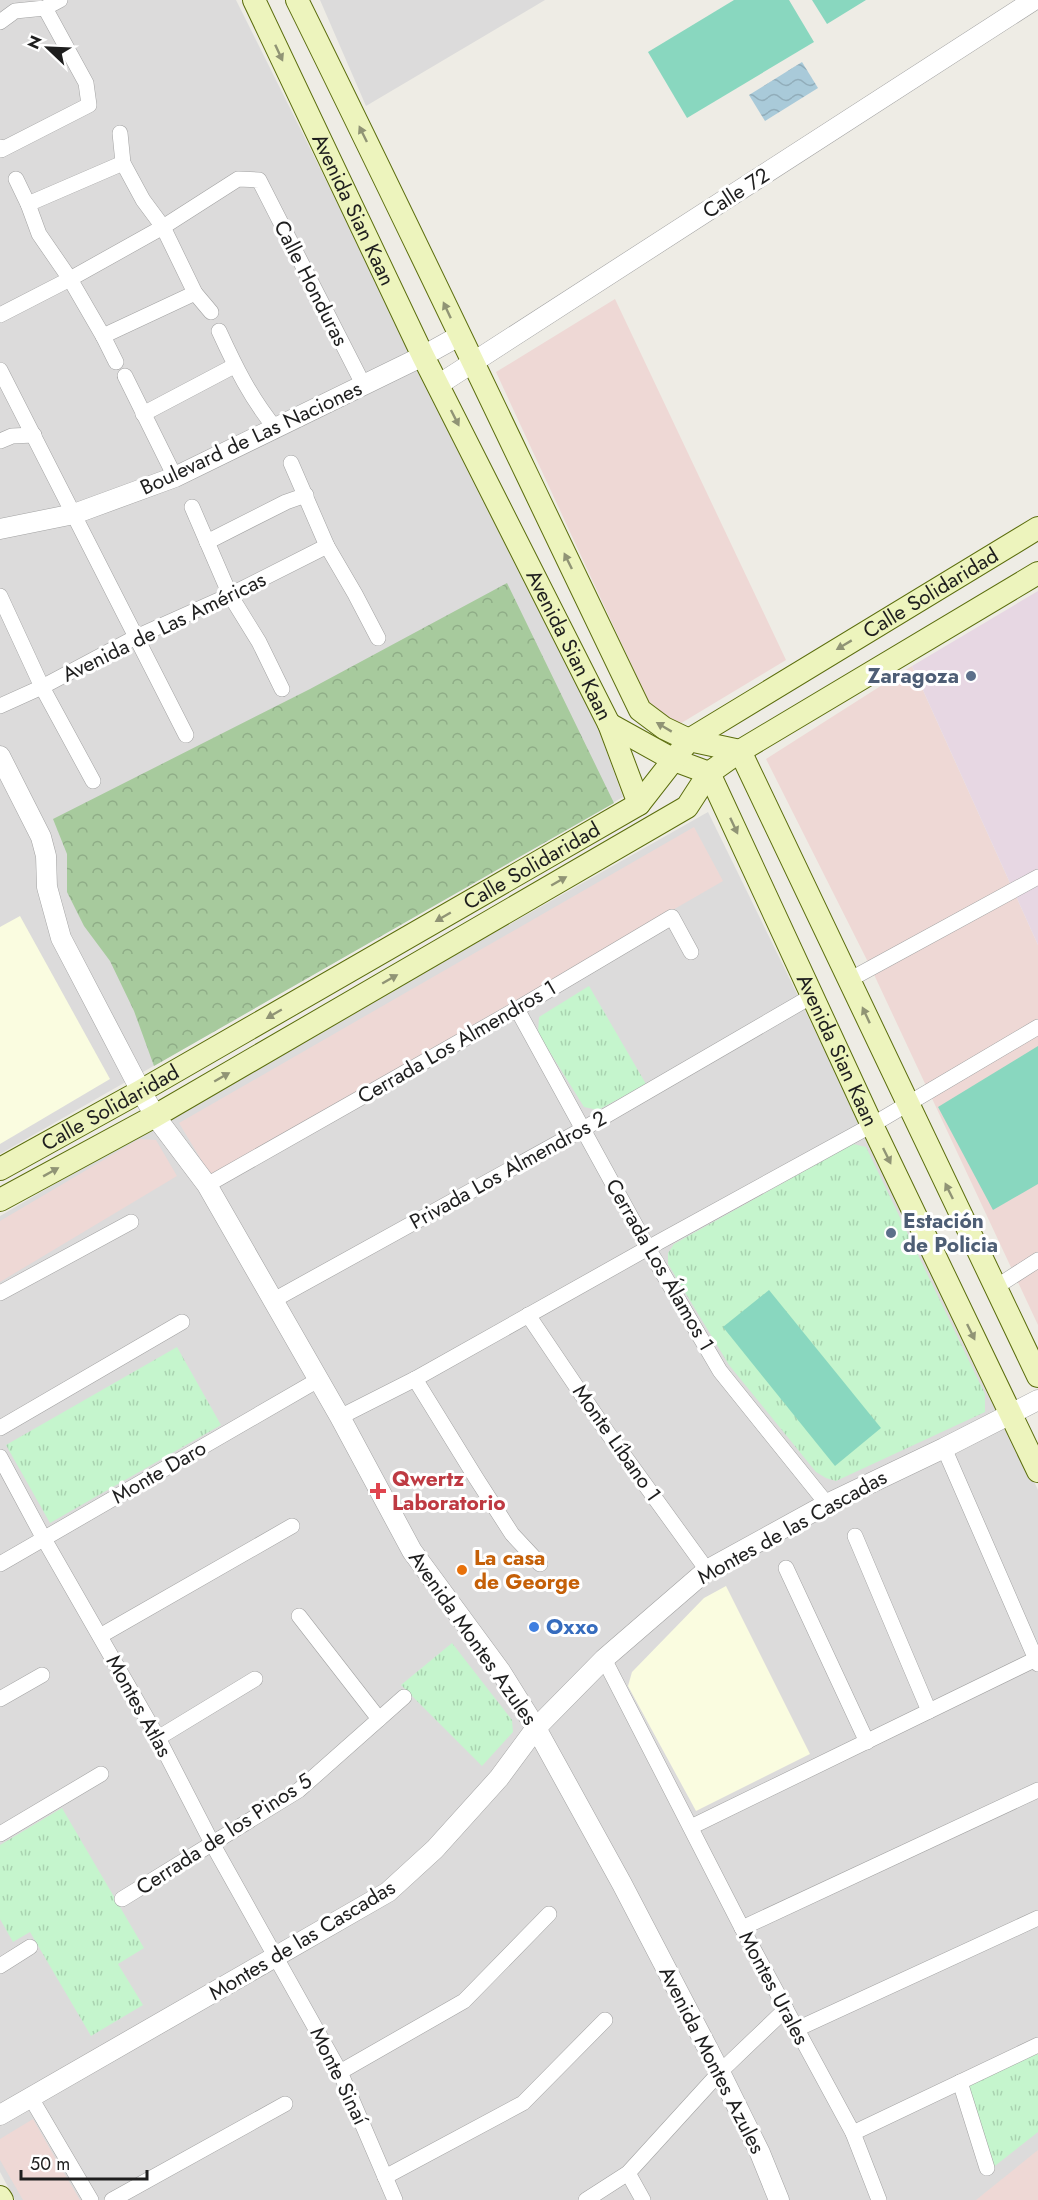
<svg xmlns="http://www.w3.org/2000/svg" width="1038" height="2200" viewBox="0 0 1038 2200" font-family="Jost,sans-serif">
<style>
.residential{fill:#dcdbdb}
.commercial{fill:#eed8d5}
.industrial{fill:#e7d7e3}
.education{fill:#fafce0}
.forest{fill:url(#forest-crowns)}
.park{fill:url(#park-tufts)}
.pitch{fill:#89d7bf}
.water{fill:url(#water-waves)}
.lines{fill:none;stroke-linecap:round;stroke-linejoin:round}
.minor-casing{stroke:#a2a2a2;stroke-width:16}
.tertiary-casing{stroke:#a2a2a2;stroke-width:21}
.secondary-casing{stroke:#5b6d0d;stroke-width:24}
.minor{stroke:#fff;stroke-width:15}
.tertiary{stroke:#fff;stroke-width:20}
.secondary{stroke:#edf4bd;stroke-width:22}
.oneway{fill:#909475}
.service-dot{fill:#5c6f8a;stroke:#fff;stroke-width:2}
.health-dot{fill:#e0444e;stroke:#fff;stroke-width:2}
.food-dot{fill:#e8710a;stroke:#fff;stroke-width:2}
.shop-dot{fill:#3f7fe0;stroke:#fff;stroke-width:2}
.labels{text-anchor:middle;stroke-width:6;stroke-linejoin:round;paint-order:stroke}
.street-label{font-size:21px;fill:#1e1e1e;stroke:#fff}
.service-label{font-size:21px;font-weight:bold;fill:#4e5e75;stroke:#fff;text-anchor:end}
.health-label{font-size:21px;font-weight:bold;fill:#be3a42;stroke:#fff;text-anchor:start}
.food-label{font-size:21px;font-weight:bold;fill:#c56008;stroke:#fff;text-anchor:start}
.shop-label{font-size:21px;font-weight:bold;fill:#366cbe;stroke:#fff;text-anchor:start}
</style>
<defs>
<pattern id="forest-crowns" width="20" height="18" patternUnits="userSpaceOnUse" patternTransform="scale(1.5)"><rect width="20" height="18" fill="#a7ca9d"/><path d="M2 6a3 3 0 1 1 6 0M12 15a3 3 0 1 1 6 0" fill="none" stroke="#8fad87"/></pattern>
<pattern id="park-tufts" width="24" height="20" patternUnits="userSpaceOnUse" patternTransform="scale(1.5)"><rect width="24" height="20" fill="#c5f5cd"/><path d="M3 7l-1-3M5 7V3M7 7l1-3M15 17l-1-3M17 17v-4M19 17l1-3" fill="none" stroke="#a9d2b0"/></pattern>
<pattern id="water-waves" width="16" height="10" patternUnits="userSpaceOnUse" patternTransform="scale(1.5)"><rect width="16" height="10" fill="#a9cad9"/><path d="M0 5q4-4 8 0t8 0" fill="none" stroke="#91adba"/></pattern>
</defs>
<rect width="100%" height="100%" fill="#eeece5"/>
<g class="residential">
<polygon points="0,0 236,0 594,717 623,797 0,1154"/>
<polygon points="320,0 545,0 366,106"/>
<polygon points="708,812 996,1400 1038,1490 1038,2200 15,2200 0,2172 0,1216 171,1116"/>
</g>
<g class="commercial">
<polygon points="615,299 786,660 678,725 650,705 496,372"/>
<polygon points="912,666 1038,945 1038,1325 870,966 766,759"/>
<polygon points="694,827 723,881 211,1176 179,1123"/>
<polygon points="139,1139 156,1140 177,1176 0,1282 0,1221"/>
<polygon points="33,2119 61,2168 80,2200 23,2200 0,2160 0,2139"/>
<polygon points="1038,2150 1038,2200 976,2200"/>
</g>
<polygon class="industrial" points="1038,591 1038,945 912,666"/>
<g class="education">
<polygon points="20,916 110,1079 0,1144 0,927"/>
<polygon points="726,1586 810,1754 696,1811 628,1686 632,1672 704,1598"/>
</g>
<polygon class="forest" points="507,583 614,803 154,1066 134,1011 110,961 84,926 67,892 67,854 53,819 310,689"/>
<g class="park">
<polygon points="589,986 646,1084 598,1110 584,1107 538,1033 539,1017"/>
<polygon points="853,1144 866,1147 985,1394 985,1412 836,1481 826,1478 816,1472 729,1365 668,1264 668,1253 674,1244"/>
<polygon points="177,1347 221,1425 50,1523 6,1445"/>
<polygon points="452,1643 512,1720 513,1732 482,1766 401,1685"/>
<polygon points="62,1808 144,1948 118,1964 143,2005 91,2036 30,1932 13,1942 0,1919 0,1845"/>
<polygon points="1038,2049 1038,2132 991,2169 964,2091 968,2082"/>
</g>
<g class="pitch">
<polygon points="734,0 789,0 814,42 687,118 648,52"/>
<polygon points="812,0 866,0 827,24"/>
<polygon points="1038,1046 1038,1184 993,1210 938,1107"/>
<polygon points="769,1290 881,1428 835,1466 723,1327"/>
</g>
<polygon class="water" points="802,62 818,88 765,121 749,95"/>
<g class="lines">
<defs>
<g id="minor">
<polyline points="0,22 15,11 45,8 60,0"/>
<polyline points="120,133 123,163 143,200 163,227 195,293 211,312"/>
<polyline points="0,147 1,150 89,105 86,83 45,8"/>
<polyline points="16,179 28,204 39,234 70,279 103,336 116,362"/>
<polyline points="28,204 123,163"/>
<polyline points="0,315 70,279 163,227 238,179 259,180 364,386"/>
<path d="M219,331C235,366 251,399 276,429"/>
<polyline points="103,336 195,293"/>
<polyline points="0,370 186,735"/>
<polyline points="125,376 175,477"/>
<polyline points="143,414 234,366"/>
<polyline points="0,441 12,436 34,435"/>
<polyline points="291,463 327,546 355,594 378,638"/>
<polyline points="192,507 230,595 259,642 282,689"/>
<polyline points="207,542 286,502 306,495"/>
<polyline points="0,596 42,687 93,781"/>
<polyline points="0,706 42,687 136,637 230,595 327,546"/>
<polyline points="849,980 1038,877"/>
<polyline points="517,1009 648,1248 720,1371 827,1504"/>
<polyline points="207,1185 517,1009 672,917 691,952"/>
<polyline points="996,1287 1038,1260"/>
<polyline points="0,1293 131,1222"/>
<polyline points="272,1301 583,1129 812,996"/>
<polyline points="528,1315 607,1432 707,1570"/>
<polyline points="415,1379 476,1478 512,1534 540,1564"/>
<polyline points="340,1417 415,1379 648,1248 872,1125 1038,1027"/>
<polyline points="0,1428 182,1322"/>
<polyline points="944,1448 1038,1664"/>
<polyline points="0,1457 44,1539 158,1738 213,1845 340,2072 395,2200"/>
<polyline points="855,1536 929,1711"/>
<polyline points="0,1564 318,1380"/>
<polyline points="786,1568 867,1742"/>
<polyline points="299,1616 379,1719"/>
<polyline points="100,1636 292,1526"/>
<polyline points="604,1659 742,1928 853,2133 879,2200"/>
<polyline points="0,1699 42,1675"/>
<polyline points="158,1738 255,1679"/>
<polyline points="691,1827 1036,1659"/>
<polyline points="0,1834 101,1774"/>
<polyline points="122,1899 299,1790 404,1697"/>
<polyline points="742,1928 1038,1790"/>
<polyline points="0,1966 30,1947"/>
<polyline points="797,2029 1038,1918"/>
<polyline points="340,2072 464,2001 549,1914"/>
<polyline points="960,2082 987,2168"/>
<polyline points="31,2098 91,2200"/>
<polyline points="853,2133 1038,2045"/>
<polyline points="628,2173 643,2200"/>
<polyline points="385,2177 523,2103 605,2020"/>
<polyline points="112,2200 285,2104"/>
<polyline points="586,2200 628,2173 720,2072 786,2009"/>
</g>
<g id="tertiary">
<polyline points="438,385 1034,0"/>
<polyline points="0,529 74,514 175,477 423,356 459,336"/>
<polyline points="0,756 41,837 46,856 47,887 61,938 141,1091 155,1116 207,1185 340,1417 412,1551 501,1672 536,1728 622,1884 720,2072 760,2153 779,2200"/>
<polyline points="0,2115 388,1892 435,1849 499,1778 536,1728 604,1659 707,1570 827,1504 944,1448 1038,1400"/>
</g>
<g id="secondary">
<path id="s1" d="M254,0L423,356L609,724L639,804"/>
<path d="M297,0C414,236 526,474 640,710L664,728L689,740L740,751L1038,1376"/>
<path id="s2" d="M609,724L674,760L709,773L872,1125L1038,1471"/>
<path id="s3" d="M0,1169L141,1091L639,804L689,740L1038,528"/>
<polyline points="0,1200 155,1116 687,807 709,773 740,751 1038,573"/>
<polyline points="0,2197 2,2200"/>
</g>
</defs>
<use href="#minor" class="minor-casing"/>
<use href="#tertiary" class="tertiary-casing"/>
<use href="#secondary" class="secondary-casing"/>
<use href="#minor" class="minor"/>
<use href="#tertiary" class="tertiary"/>
<use href="#secondary" class="secondary"/>
</g>
<defs><path id="oneway-solid" d="M-6-.8H1V-3.2L6.5 0L1 3.2V.8H-6Z" transform="scale(1.5)"/></defs>
<g class="oneway">
<use href="#oneway-solid" transform="translate(279 53) rotate(65)"/>
<use href="#oneway-solid" transform="translate(363 134) rotate(-116)"/>
<use href="#oneway-solid" transform="translate(447 310) rotate(-115)"/>
<use href="#oneway-solid" transform="translate(455 418) rotate(63)"/>
<use href="#oneway-solid" transform="translate(568 561) rotate(-116)"/>
<use href="#oneway-solid" transform="translate(844 645) rotate(149)"/>
<use href="#oneway-solid" transform="translate(664 727) rotate(-149)"/>
<use href="#oneway-solid" transform="translate(734 826) rotate(65)"/>
<use href="#oneway-solid" transform="translate(559 881) rotate(-30)"/>
<use href="#oneway-solid" transform="translate(443 917) rotate(150)"/>
<use href="#oneway-solid" transform="translate(390 979) rotate(-30)"/>
<use href="#oneway-solid" transform="translate(274 1014) rotate(150)"/>
<use href="#oneway-solid" transform="translate(866 1015) rotate(-115)"/>
<use href="#oneway-solid" transform="translate(222 1077) rotate(-30)"/>
<use href="#oneway-solid" transform="translate(887 1156) rotate(64)"/>
<use href="#oneway-solid" transform="translate(51 1172) rotate(-29)"/>
<use href="#oneway-solid" transform="translate(949 1191) rotate(-116)"/>
<use href="#oneway-solid" transform="translate(971 1332) rotate(64)"/>
</g>
<g class="service-dot">
<circle cx="971" cy="676" r="6"/>
<circle cx="891" cy="1233" r="6"/>
</g>
<path class="health-dot" d="M375 1482h6v6h6v6h-6v6h-6v-6h-6v-6h6z"/>
<circle class="food-dot" cx="462" cy="1570" r="6"/>
<circle class="shop-dot" cx="534" cy="1627" r="6"/>
<g class="labels">
<g class="street-label">
<text transform="translate(736 193) rotate(-33)" y="7">Calle 72</text>
<text dy="7" stroke="none"><textPath href="#s1" startOffset="232">Avenida Sian Kaan</textPath></text>
<text transform="translate(311 283) rotate(63)" y="7">Calle Honduras</text>
<text transform="translate(251 438) rotate(-25)" y="7">Boulevard de Las Naciones</text>
<text dy="7" stroke="none"><textPath href="#s3" startOffset="1100">Calle Solidaridad</textPath></text>
<text transform="translate(164 627) rotate(-26)" y="7">Avenida de Las Américas</text>
<text dy="7" stroke="none"><textPath href="#s1" startOffset="718">Avenida Sian Kaan</textPath></text>
<text dy="7" stroke="none"><textPath href="#s3" startOffset="612">Calle Solidaridad</textPath></text>
<text transform="translate(457 1042) rotate(-30)" y="7">Cerrada Los Almendros 1</text>
<text dy="7" stroke="none"><textPath href="#s2" startOffset="417">Avenida Sian Kaan</textPath></text>
<text dy="7" stroke="none"><textPath href="#s3" startOffset="126">Calle Solidaridad</textPath></text>
<text transform="translate(508 1170) rotate(-29)" y="7">Privada Los Almendros 2</text>
<text transform="translate(660 1265) rotate(60)" y="7">Cerrada Los Álamos 1</text>
<text transform="translate(617 1443) rotate(55)" y="7">Monte Líbano 1</text>
<text transform="translate(159 1472) rotate(-30)" y="7">Monte Daro</text>
<text transform="translate(792 1527) rotate(-29)" y="7">Montes de las Cascadas</text>
<text transform="translate(473 1638) rotate(55)" y="7">Avenida Montes Azules</text>
<text transform="translate(139 1706) rotate(61)" y="7">Montes Atlas</text>
<text transform="translate(224 1834) rotate(-33)" y="7">Cerrada de los Pinos 5</text>
<text transform="translate(302 1940) rotate(-31)" y="7">Montes de las Cascadas</text>
<text transform="translate(774 1988) rotate(62)" y="7">Montes Urales</text>
<text transform="translate(712 2060) rotate(63)" y="7">Avenida Montes Azules</text>
<text transform="translate(339 2076) rotate(64)" y="7">Monte Sinaí</text>
</g>
<g class="service-label">
<text x="959" y="683">Zaragoza</text>
<text x="903" y="1228" text-anchor="start">Estación<tspan x="903" dy="24">de Policia</tspan></text>
</g>
<g class="health-label">
<text x="392" y="1486">Qwertz<tspan x="392" dy="24">Laboratorio</tspan></text>
</g>
<g class="food-label">
<text x="474" y="1565">La casa<tspan x="474" dy="24">de George</tspan></text>
</g>
<g class="shop-label">
<text x="546" y="1634">Oxxo</text>
</g>
</g>
<g transform="translate(48 48) rotate(293)" stroke="#ffffff" stroke-width="4.5" paint-order="stroke">
<path d="M0-4.5L10 22L0 15L-10 22Z" fill="#1e1e1e"/>
<text y="-9" font-size="16" font-weight="bold" text-anchor="middle" fill="#1e1e1e">N</text>
</g>
<path d="M21 2170v9h126v-9" fill="none" stroke="#1e1e1e" stroke-width="3"/>
<text x="30" y="2170" font-size="18" fill="#1e1e1e" stroke="#ffffff" stroke-width="4.5" paint-order="stroke">50 m</text>
</svg>
